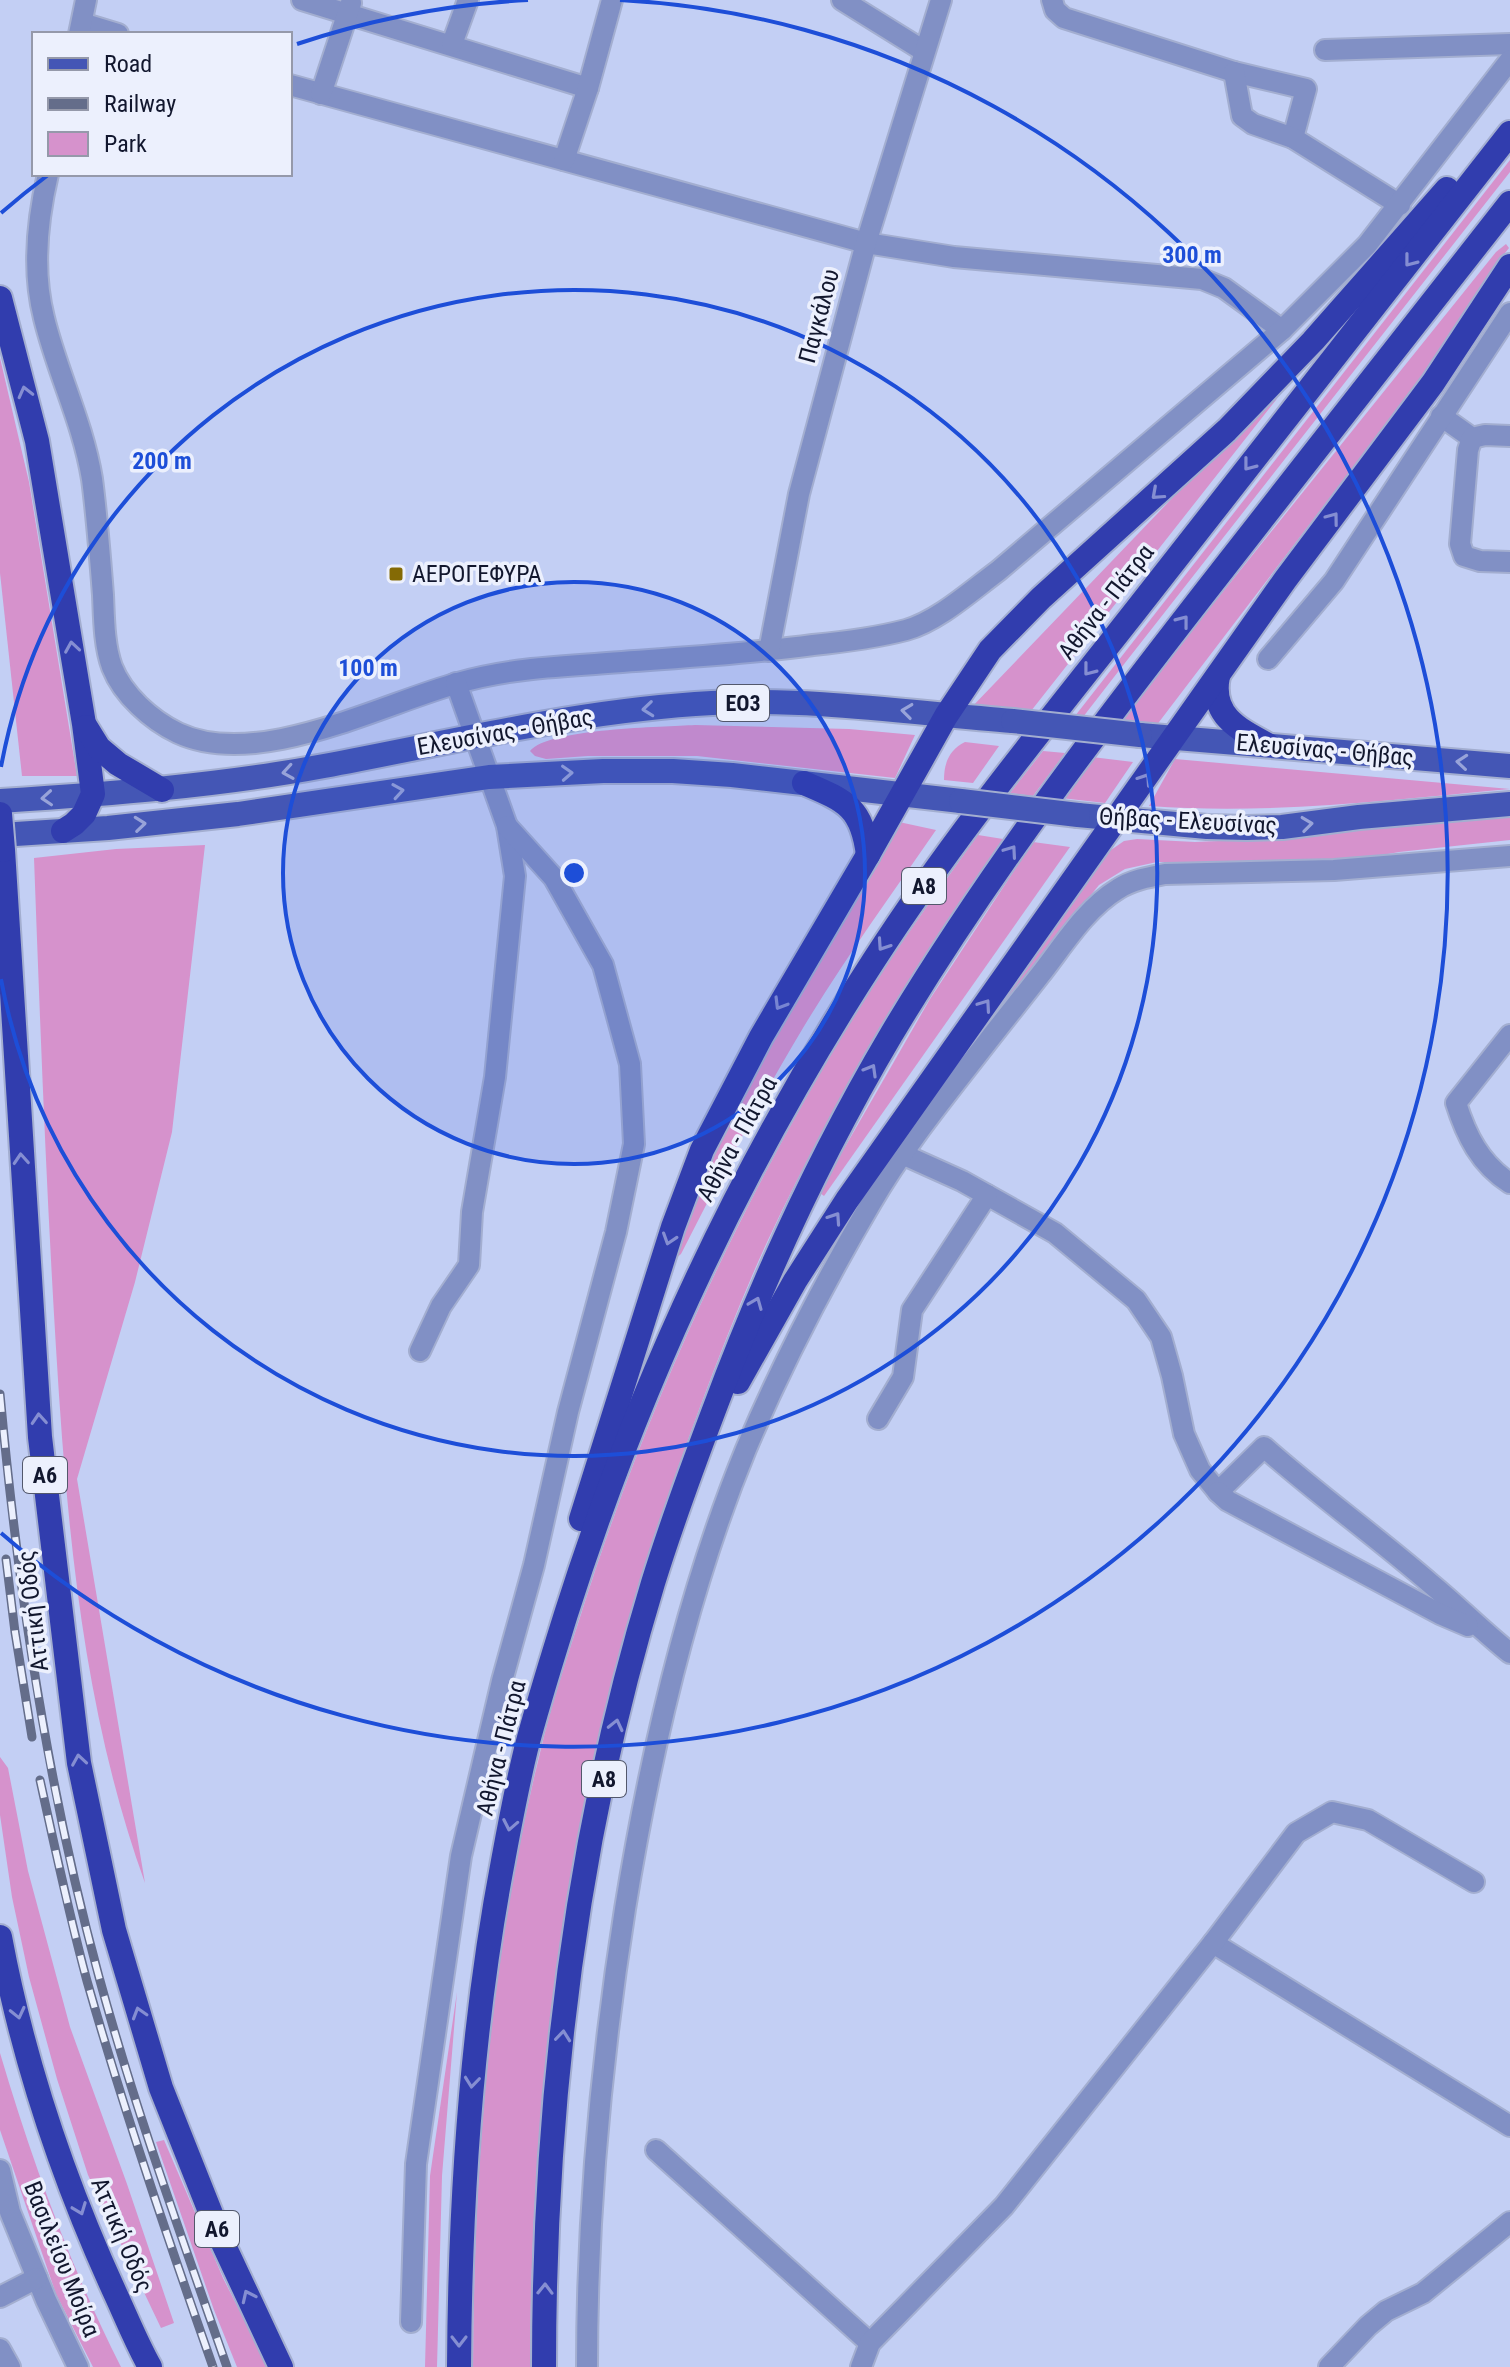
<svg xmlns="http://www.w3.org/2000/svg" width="1510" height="2367" viewBox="0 0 1510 2367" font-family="'Roboto Condensed',sans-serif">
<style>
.green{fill:#d692cc}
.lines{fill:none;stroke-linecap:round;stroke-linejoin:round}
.minor-casing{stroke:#a3aed0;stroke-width:24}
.major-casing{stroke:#a3aed0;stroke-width:28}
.highway-casing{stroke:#a3aed0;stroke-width:28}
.minor{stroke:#8190c5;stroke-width:20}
.major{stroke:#4456b5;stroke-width:24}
.highway{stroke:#313dae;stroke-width:24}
.rail-casing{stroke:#646d8a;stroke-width:9}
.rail{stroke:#ecf0fd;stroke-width:6;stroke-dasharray:18;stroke-linecap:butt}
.major-bridge-casing{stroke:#a3aed0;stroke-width:28;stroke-linecap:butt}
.highway-bridge-casing{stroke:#a3aed0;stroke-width:28;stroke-linecap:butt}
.major-bridge{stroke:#4456b5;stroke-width:24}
.highway-bridge{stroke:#313dae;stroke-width:24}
.oneway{stroke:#858ed2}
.oneway2{stroke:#98a3d9}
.ring{fill:none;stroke:#1d4ed8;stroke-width:4}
.poi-dot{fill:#846a05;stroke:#ecf0fd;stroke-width:3}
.labels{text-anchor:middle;stroke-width:7;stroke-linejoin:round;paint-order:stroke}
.shield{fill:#ecf0fd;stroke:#53586c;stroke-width:2}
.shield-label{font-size:22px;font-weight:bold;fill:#12172e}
.street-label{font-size:24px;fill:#12172e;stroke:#ecf0fd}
.poi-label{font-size:24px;fill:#12172e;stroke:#ecf0fd;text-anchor:start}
.centre{fill:#1d4ed8;stroke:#ecf0fd;stroke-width:4}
.ring-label{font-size:24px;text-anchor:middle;font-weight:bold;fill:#1d4ed8;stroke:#ecf0fd;stroke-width:7;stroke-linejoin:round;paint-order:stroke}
</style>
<rect width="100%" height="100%" fill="#c3cff4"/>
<g class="green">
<polygon points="1510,160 1510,172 1121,668 1083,717 1075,716"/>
<polygon points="1506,244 1509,248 1493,268 1421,378 1156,726 1119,721 1496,252"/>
<polygon points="0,358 29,482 77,776 22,776 0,573"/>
<polygon points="1275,391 1280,392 1276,400 1031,711 1011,708 1003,715 969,710"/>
<path d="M695,725L849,729L915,735L895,778L697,756H588L546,759L535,756L530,751C549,728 664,727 695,725Z"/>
<path d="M965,742L999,746L973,783L944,780C944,763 949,750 965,742Z"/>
<polygon points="1043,751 1065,753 1033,796 1010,793"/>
<polygon points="1092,757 1133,762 1105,803 1061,798"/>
<path d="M1175,759L1510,789C1390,800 1270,815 1149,806Z"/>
<polygon points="1510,814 1510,840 1399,852 1333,864 1157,862 1125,869 1099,885 956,1062 943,1070 1111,850 1124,841 1137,839 1195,842 1265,839 1320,836 1392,822"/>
<path d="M899,822L936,830C891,895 844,960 803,1028C759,1101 720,1178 681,1254L676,1258L672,1252L710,1152L741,1091Z"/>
<path d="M978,835L1003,839C914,966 834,1099 768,1240C743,1294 721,1351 700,1407C669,1491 640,1576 617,1663C557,1892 531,2130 530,2367H473C474,2161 490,1954 540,1753C551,1705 567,1658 582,1611C648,1403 739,1206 852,1019C891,956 934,896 978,835Z"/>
<polygon points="1033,842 1070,847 824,1196 820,1193 822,1187 930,999"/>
<path d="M205,845L172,1132L135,1282L77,1479L145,1883C83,1711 67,1529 56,1348C46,1184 40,1021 34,858L116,849Z"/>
<polygon points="0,1757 8,1768 28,1871 70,2027 127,2184 174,2323 161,2328 88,2175 57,2079 29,1977 12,1897 0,1815"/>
<polygon points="457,1992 442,2176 437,2367 425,2367 430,2176"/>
<path d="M0,2053C32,2161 70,2266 121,2367H93L56,2294L0,2130Z"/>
<polygon points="164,2140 223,2278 268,2367 237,2367 214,2310 156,2142"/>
</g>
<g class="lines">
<defs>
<g id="minor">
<polyline points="302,0 588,88"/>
<polyline points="842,0 924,51"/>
<polyline points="1052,0 1055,10 1064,18 1234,72 1306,89 1293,138"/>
<polyline points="82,23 118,34"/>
<polyline points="79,34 86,0"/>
<polyline points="452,44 468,0"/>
<polyline points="1325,50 1510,44"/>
<polyline points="1234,72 1242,116 1253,124 1293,138 1400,205"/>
<polyline points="290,85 866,243 954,257 1202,279 1224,288 1282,330"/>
<polyline points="321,94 351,3"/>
<polyline points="564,160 588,88 612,0"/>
<path d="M48,174C37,221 32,271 44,318C57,372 83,423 92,479C97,517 100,556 103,595C104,618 104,645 112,667C123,695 151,720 178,733C257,770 379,705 458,683C503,670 548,667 595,664C668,658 740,655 813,645C844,642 875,638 906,630C938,621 971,591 998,571L1282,330L1367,245L1510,60"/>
<polyline points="1441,416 1472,438 1485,435 1510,436"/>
<polyline points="1472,438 1468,450 1460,544 1464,556 1480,561 1510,562"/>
<polyline points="769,651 799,494 866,243 941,0"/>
<polyline points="1268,659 1334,581 1510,313"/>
<path d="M1510,1035L1456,1103C1466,1135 1480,1164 1510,1183"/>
<path d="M902,1154L962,1181L1055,1233L1136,1300L1161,1337L1172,1376L1184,1434L1200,1470L1218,1492L1264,1447C1318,1495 1377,1537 1431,1584C1458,1606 1482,1631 1510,1653"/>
<polyline points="420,1351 441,1306 469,1265 472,1212 495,1077 515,876 507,826 456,683"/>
<polyline points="878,1419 903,1377 912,1310 987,1195"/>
<polyline points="1218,1492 1228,1501 1440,1614 1468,1626"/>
<polyline points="1213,1943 1510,2126"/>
<polyline points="656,2150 870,2343"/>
<polyline points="0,2170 10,2212 46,2300 78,2367"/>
<polyline points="0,2297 37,2278"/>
<polyline points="411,2322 416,2164 461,1856 502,1681 534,1565 568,1412 616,1232 634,1144 630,1064 603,965 554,878 507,826"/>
<polyline points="0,2349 10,2367"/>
<path d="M587,2367C587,2214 601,2061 625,1909C650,1755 686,1595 746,1449C782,1364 824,1283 871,1203C904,1146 947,1094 988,1041C1005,1019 1023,997 1040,975C1063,946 1085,909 1118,889C1132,880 1149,877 1165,874L1334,870L1510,856"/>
<polyline points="861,2367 870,2343 1004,2206 1213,1943 1296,1833 1332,1812 1368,1820 1474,1882"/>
<polyline points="1329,2367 1368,2326 1386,2311 1423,2293 1510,2222"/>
</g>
<g id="major">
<polyline points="1140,735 1510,766"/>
<path d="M0,801C109,794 217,786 324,766C453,742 580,710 712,703C812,698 912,713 1013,721"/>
<polyline points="1078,815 1207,827 1247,828 1282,827 1359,817 1510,804"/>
<polyline points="0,835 108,828 238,814 489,777 603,771 673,771 732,775 961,801"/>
</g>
<g id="highway">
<polyline points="0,298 37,441 84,724 93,794 84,814 74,824 63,831"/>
<path d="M1218,676C1210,715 1238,729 1268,745"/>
<polyline points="86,727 99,748 118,764 162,790"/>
<path d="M804,783C846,801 862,807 868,855"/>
<polyline points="3,850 40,1437 79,1763 114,1930 161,2088 221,2239 281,2367"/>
<polyline points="738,1382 795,1281 847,1200 1285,580 1433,383 1510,266"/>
<polyline points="581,1519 673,1227 702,1150 761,1037 868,855 946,716 990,650 1041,598 1227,430 1313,341 1447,189"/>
<path d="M0,1937C23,2060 64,2182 116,2295C127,2319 137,2344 150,2367"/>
<path d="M459,2367C460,2197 471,2028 503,1861C510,1823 517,1786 526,1749C538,1703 552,1659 566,1614C639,1384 742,1163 874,960C952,839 1044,727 1133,614C1259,454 1384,293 1510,133"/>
<path d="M544,2367C544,2104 576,1836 653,1583C671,1525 692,1468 714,1410C762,1281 820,1155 891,1035C989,871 1106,719 1224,568C1319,446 1415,324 1510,203"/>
</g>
</defs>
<use href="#minor" class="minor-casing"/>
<use href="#major" class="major-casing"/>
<use href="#highway" class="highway-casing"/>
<use href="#minor" class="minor"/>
<use href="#major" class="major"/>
<use href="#highway" class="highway"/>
<defs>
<g id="rail">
<path d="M0,1394C18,1591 47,1786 99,1977C135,2109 182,2238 227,2367"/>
<polyline points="6,1559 15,1632 32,1737"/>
<path d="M40,1780C55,1848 69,1915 87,1981C124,2111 168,2239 213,2367"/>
</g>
</defs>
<use href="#rail" class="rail-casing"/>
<use href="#rail" class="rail"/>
<defs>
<g id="major-bridge">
<polyline points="1013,721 1140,735"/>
<polyline points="961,801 1078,815"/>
</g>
<polyline id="highway-bridge" points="0,814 3,850"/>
</defs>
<use href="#major-bridge" class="major-bridge-casing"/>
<use href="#highway-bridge" class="highway-bridge-casing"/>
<use href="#major-bridge" class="major-bridge"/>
<use href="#highway-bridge" class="highway-bridge"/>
</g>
<defs><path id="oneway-chevron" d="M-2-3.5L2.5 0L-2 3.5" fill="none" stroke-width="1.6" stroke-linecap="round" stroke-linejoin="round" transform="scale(2)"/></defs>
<g class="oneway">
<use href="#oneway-chevron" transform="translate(1410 261) rotate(128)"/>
<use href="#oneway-chevron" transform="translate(25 392) rotate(-104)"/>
<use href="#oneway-chevron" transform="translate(1249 465) rotate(128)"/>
<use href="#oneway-chevron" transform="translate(1157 494) rotate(138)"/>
<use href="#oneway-chevron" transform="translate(1333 518) rotate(-53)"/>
<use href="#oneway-chevron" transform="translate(1183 621) rotate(-52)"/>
<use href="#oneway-chevron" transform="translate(72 647) rotate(-99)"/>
<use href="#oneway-chevron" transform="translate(1089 670) rotate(128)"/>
<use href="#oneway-chevron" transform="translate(1145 779) rotate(-56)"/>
<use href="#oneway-chevron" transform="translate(1011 851) rotate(-55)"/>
<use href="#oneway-chevron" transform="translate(883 945) rotate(124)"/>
<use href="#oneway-chevron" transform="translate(780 1004) rotate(121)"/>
<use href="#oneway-chevron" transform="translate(985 1005) rotate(-55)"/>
<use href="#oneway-chevron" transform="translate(871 1070) rotate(-60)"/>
<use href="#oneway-chevron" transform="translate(21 1159) rotate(-94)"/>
<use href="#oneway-chevron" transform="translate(835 1218) rotate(-56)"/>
<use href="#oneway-chevron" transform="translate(669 1239) rotate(108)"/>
<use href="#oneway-chevron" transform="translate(756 1303) rotate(-68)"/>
<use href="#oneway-chevron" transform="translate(39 1419) rotate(-94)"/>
<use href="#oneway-chevron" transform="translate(616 1725) rotate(-77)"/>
<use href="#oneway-chevron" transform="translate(79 1760) rotate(-99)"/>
<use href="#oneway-chevron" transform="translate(510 1825) rotate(101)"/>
<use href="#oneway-chevron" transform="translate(18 2013) rotate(77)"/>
<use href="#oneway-chevron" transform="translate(139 2013) rotate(-107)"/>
<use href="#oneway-chevron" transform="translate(563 2036) rotate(-84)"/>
<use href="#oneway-chevron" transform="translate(472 2082) rotate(96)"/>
<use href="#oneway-chevron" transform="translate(80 2209) rotate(69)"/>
<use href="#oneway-chevron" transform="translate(545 2289) rotate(-89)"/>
<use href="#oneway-chevron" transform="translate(248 2296) rotate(-115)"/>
<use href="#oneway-chevron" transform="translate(459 2341) rotate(90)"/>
</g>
<g class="oneway2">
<use href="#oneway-chevron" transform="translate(648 709) rotate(174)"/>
<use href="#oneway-chevron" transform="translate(907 711) rotate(-173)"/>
<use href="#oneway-chevron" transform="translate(1462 762) rotate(-175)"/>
<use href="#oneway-chevron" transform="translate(288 772) rotate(171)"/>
<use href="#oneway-chevron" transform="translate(567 773) rotate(-3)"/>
<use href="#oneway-chevron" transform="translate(398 791) rotate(-9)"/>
<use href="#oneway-chevron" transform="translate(47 798) rotate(176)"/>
<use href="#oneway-chevron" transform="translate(140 824) rotate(-6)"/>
<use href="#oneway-chevron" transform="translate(1307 824) rotate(-7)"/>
</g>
<circle cx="574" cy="873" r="291" fill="#1d4ed8" fill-opacity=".12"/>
<g class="ring">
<circle cx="574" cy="873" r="291"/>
<path d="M1 767A583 583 0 1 1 1 979"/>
<path d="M1 213A874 874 0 0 1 48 175M297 44A874 874 0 0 1 528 0M620 0A874 874 0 1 1 1 1533"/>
</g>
<rect class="poi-dot" x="388" y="566" width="16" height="16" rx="4"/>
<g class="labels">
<g class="shield">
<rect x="717" y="685" width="52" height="36" rx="6"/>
<rect x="902" y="868" width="44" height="36" rx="6"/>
<rect x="23" y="1457" width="44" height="36" rx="6"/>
<rect x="582" y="1761" width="44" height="36" rx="6"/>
<rect x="195" y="2211" width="44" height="36" rx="6"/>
</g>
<g class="shield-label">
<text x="743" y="711">ΕΟ3</text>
<text x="924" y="894">Α8</text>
<text x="45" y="1483">Α6</text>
<text x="604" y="1787">Α8</text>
<text x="217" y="2237">Α6</text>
</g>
<g class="street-label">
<text transform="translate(819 316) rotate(-75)" y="8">Παγκάλου</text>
<text transform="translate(1106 602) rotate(-52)" y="8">Αθήνα - Πάτρα</text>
<text transform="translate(505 732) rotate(-10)" y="8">Ελευσίνας - Θήβας</text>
<text transform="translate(1325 750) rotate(5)" y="8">Ελευσίνας - Θήβας</text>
<text transform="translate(1188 821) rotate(3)" y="8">Θήβας - Ελευσίνας</text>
<text transform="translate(737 1139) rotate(-61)" y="8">Αθήνα - Πάτρα</text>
<text transform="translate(33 1611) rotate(-97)" y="8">Αττική Οδός</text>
<text transform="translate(501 1748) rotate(-76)" y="8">Αθήνα - Πάτρα</text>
<text transform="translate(122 2235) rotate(67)" y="8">Αττική Οδός</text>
<text transform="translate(62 2259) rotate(68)" y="8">Βασιλείου Μοίρα</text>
</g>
<g class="poi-label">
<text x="412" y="582">ΑΕΡΟΓΕΦΥΡΑ</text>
</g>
</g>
<circle cx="574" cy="873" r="12" class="centre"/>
<g class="ring-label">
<text x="1192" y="263">300 m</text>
<text x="162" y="469">200 m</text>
<text x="368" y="676">100 m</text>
</g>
<rect x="32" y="32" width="260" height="144" fill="#ecf0fd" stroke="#9599aa" stroke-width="2"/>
<rect x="48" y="58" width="40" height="12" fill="#4456b5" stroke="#9599aa" stroke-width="2"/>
<text x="104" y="72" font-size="24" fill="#12172e">Road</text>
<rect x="48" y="98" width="40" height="12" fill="#646d8a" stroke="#9599aa" stroke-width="2"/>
<text x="104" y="112" font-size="24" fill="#12172e">Railway</text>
<rect x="48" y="132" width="40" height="24" fill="#d692cc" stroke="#9599aa" stroke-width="2"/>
<text x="104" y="152" font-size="24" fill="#12172e">Park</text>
</svg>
